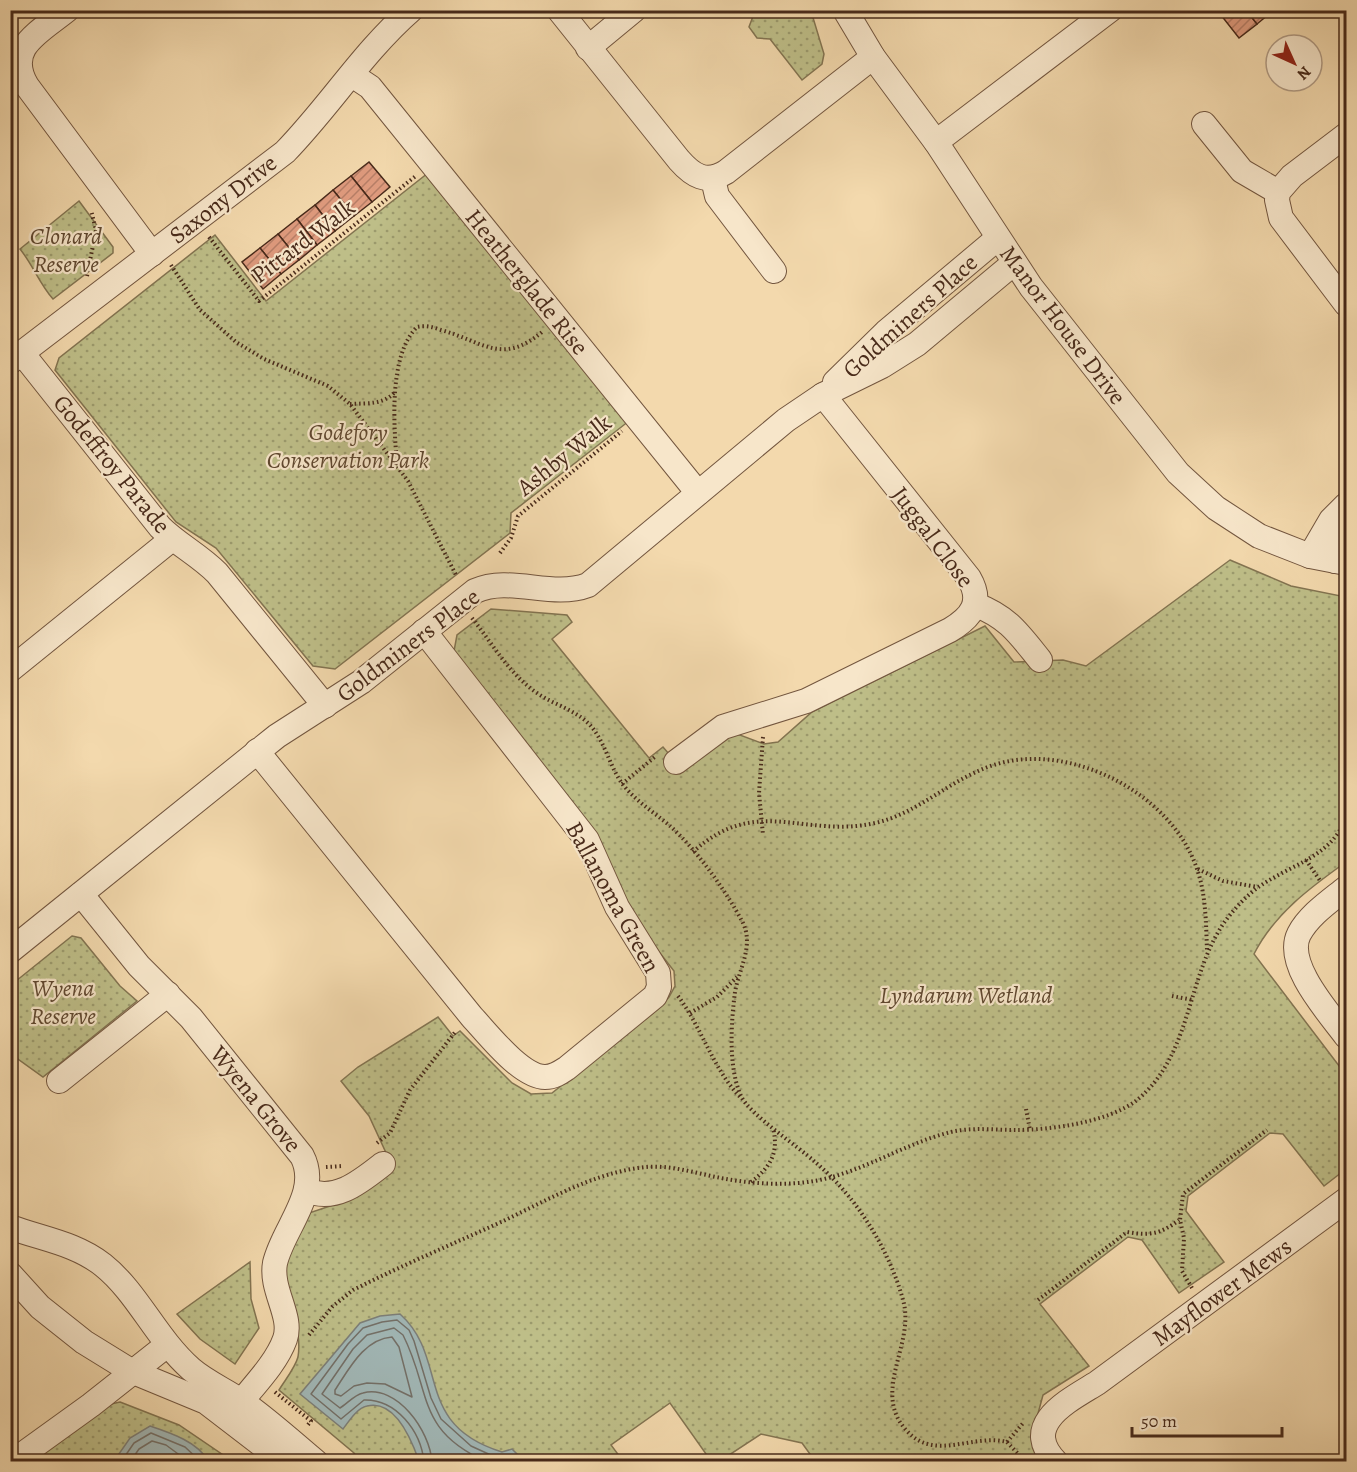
<svg xmlns="http://www.w3.org/2000/svg" width="1357" height="1472" viewBox="0 0 1357 1472" font-family="Alegreya,serif">
<style>
.park{fill:url(#park-dots);stroke:#837451;stroke-width:1.5}
.water{fill:#a1b7b6;stroke:#7d7f78;stroke-width:1.5}
.lines{fill:none;stroke-linecap:round;stroke-linejoin:round}
.shore{stroke:#747068;stroke-width:1.5}
.building{fill:url(#building-hatch);stroke:#482a1a;stroke-width:1.5}
.minor-casing{stroke:#73563f;stroke-width:26}
.path{stroke:#482a1a;stroke-width:4;stroke-dasharray:1.5 3;stroke-linecap:butt}
.minor{stroke:#f7e6ca;stroke-width:24}
.labels{text-anchor:middle;stroke-width:4.5;stroke-linejoin:round;paint-order:stroke}
.street-label{font-size:24px;fill:#482a1a;stroke:#f7e6ca}
.park-label{font-size:24px;font-style:italic;fill:#604830;stroke:#f7e6ca}
</style>
<defs>
<pattern id="park-dots" width="8" height="8" patternUnits="userSpaceOnUse" patternTransform="scale(1.5)"><rect width="8" height="8" fill="#bebe88"/><path d="M2 2h.1M6 6h.1" fill="none" stroke="#9c9b6e" stroke-width="1.8" stroke-linecap="round"/></pattern>
<pattern id="building-hatch" width="6" height="6" patternUnits="userSpaceOnUse" patternTransform="scale(1.5)"><rect width="6" height="6" fill="#de9a7d"/><path d="M-1 1l2-2M0 6l6-6M5 7l2-2" fill="none" stroke="#b67e66"/></pattern>
</defs>
<rect width="100%" height="100%" fill="#f3d9ad"/>
<filter id="stains"><feTurbulence type="fractalNoise" baseFrequency=".00333" numOctaves="4"/><feColorMatrix values="0 0 0 0 .2 0 0 0 0 .09 0 0 0 0 .02 0 0 0 .5 -.17"/></filter>
<radialGradient id="worn" r=".72"><stop offset=".6" stop-color="#630" stop-opacity="0"/><stop offset="1" stop-color="#630" stop-opacity=".3"/></radialGradient>
<g class="park">
<polygon points="755,11 811,11 824,54 822,64 802,80 770,39 757,38 749,27"/>
<polygon points="428,173 629,421 511,513 510,533 335,669 313,666 216,548 176,522 55,370 59,358 215,235 266,301"/>
<path d="M79,201L113,247V253L53,299C39,283 33,265 20,249Z"/>
<path d="M1230,560L1291,586L1346,597V862C1311,887 1274,914 1254,954L1346,1075V1169L1324,1186L1283,1134L1270,1133L1188,1196L1186,1211L1224,1262L1179,1293L1142,1240L1128,1237L1040,1304L1089,1366L1043,1395L1033,1432L1042,1461H815L802,1443L761,1434L720,1461H711L670,1403L611,1445L623,1461H359L354,1453L279,1390C285,1380 295,1368 298,1357C303,1326 284,1300 286,1269C287,1250 301,1230 309,1213L333,1205L393,1168L369,1116L341,1081L358,1067L438,1017L453,1036L460,1031L512,1083L531,1094L552,1093L658,1009L669,997L675,986L674,971L646,935L621,891L597,834L454,651L457,635L491,609L567,615L572,622L552,639L649,758L663,747L681,768L732,732L764,744L778,742L812,712L985,626L1014,662L1063,660L1086,666Z"/>
<polygon points="72,936 81,938 120,986 137,1001 43,1077 11,1054 11,985"/>
<polygon points="250,1262 251,1299 259,1328 235,1364 200,1339 177,1314"/>
<polygon points="120,1402 179,1425 232,1461 29,1462 111,1404"/>
</g>
<g class="water">
<path d="M400,1314C450,1359 412,1424 502,1452L512,1449L517,1454L505,1462L419,1461C412,1441 395,1399 367,1406C357,1408 349,1421 343,1429L300,1394L360,1323L380,1316Z"/>
<path d="M150,1426C171,1433 198,1442 208,1461H114L130,1438Z"/>
</g>
<g class="lines">
<g class="shore">
<path d="M392,1337L399,1347L412,1397L385,1384L367,1383L354,1386L341,1396L335,1394V1390C349,1369 364,1339 392,1337Z"/>
<polyline points="121,1462 134,1443 151,1433 185,1447 201,1462"/>
<polyline points="130,1462 139,1449 152,1441 166,1445 189,1462"/>
<path d="M424,1462C421,1431 396,1399 364,1400L341,1419L311,1394L348,1344L363,1328L382,1322L397,1320L409,1330L414,1341L431,1398L441,1419L471,1446L506,1462"/>
<path d="M432,1462C430,1431 397,1384 363,1393C354,1395 347,1404 340,1408L322,1394L353,1349L367,1335L394,1328L403,1335C432,1392 415,1430 487,1462"/>
</g>
</g>
<g class="building">
<polygon points="1217,10 1246,10 1257,24 1239,38"/>
<polygon points="1246,10 1274,10 1257,24"/>
<polygon points="369,162 390,187 372,202 351,176"/>
<polygon points="351,176 372,202 354,216 333,190"/>
<polygon points="333,190 354,216 335,231 315,205"/>
<polygon points="315,205 335,231 317,245 297,219"/>
<polygon points="297,219 317,245 299,260 278,234"/>
<polygon points="278,234 299,260 281,274 260,248"/>
<polygon points="260,248 281,274 263,289 242,262"/>
</g>
<g class="lines">
<defs>
<g id="minor">
<path d="M67,10C40,32 4,48 27,86L152,254"/>
<path d="M559,10L679,160C693,176 706,184 726,172L873,57"/>
<polyline points="845,10 873,57 936,142 1031,287 1178,473 1216,508 1259,536 1310,556 1346,563"/>
<polyline points="588,48 634,10"/>
<polyline points="352,75 370,87 698,493"/>
<polyline points="1204,124 1242,171 1278,192"/>
<polyline points="1346,135 1292,176 1278,192 1277,200 1281,218 1346,304"/>
<polyline points="936,142 1110,10"/>
<polyline points="713,179 717,196 774,271"/>
<path d="M22,353L160,527C177,544 199,555 217,573L325,706"/>
<path d="M10,362L285,152C329,107 363,52 411,10"/>
<polyline points="835,382 886,332 998,238"/>
<polyline points="1310,556 1331,520 1346,505"/>
<polyline points="1335,561 1346,515"/>
<path d="M976,605C1008,617 1019,634 1040,660"/>
<polyline points="10,670 172,539"/>
<path d="M257,751L472,1017C488,1034 521,1077 545,1077C554,1077 561,1072 567,1068L655,996L659,987L658,973L617,907L587,840L424,631"/>
<path d="M676,762L723,727L806,701L950,630C972,617 983,602 969,578L823,395"/>
<path d="M1346,888C1330,901 1309,915 1299,934C1284,964 1329,1013 1346,1036"/>
<path d="M81,894L139,966L191,1018L302,1156C321,1192 283,1228 275,1263C270,1290 293,1316 285,1339C275,1367 246,1393 229,1417"/>
<path d="M10,951L277,736L361,682L475,591C511,575 551,599 588,585L786,420L823,395L882,366L917,344L1014,263"/>
<polyline points="59,1081 168,994"/>
<path d="M306,1190C335,1203 360,1182 383,1164"/>
<path d="M10,1227C42,1239 75,1243 103,1265C138,1293 155,1337 191,1369C206,1382 225,1390 241,1401C267,1419 291,1441 316,1462"/>
<polyline points="10,1274 40,1307 84,1342 131,1371 206,1402 284,1462"/>
<polyline points="12,1462 91,1405 167,1345"/>
<path d="M1056,1462C1019,1424 1070,1400 1097,1383L1346,1200"/>
</g>
</defs>
<use href="#minor" class="minor-casing"/>
<g class="path">
<polyline points="209,237 259,301 417,175"/>
<polyline points="171,265 200,310 236,342 264,359 328,386 350,404 408,481 457,577"/>
<polyline points="87,276 96,230 91,210"/>
<path d="M350,404C368,403 383,405 395,392"/>
<path d="M397,465C394,427 388,356 417,327C425,325 433,327 441,330C482,341 502,366 542,332"/>
<polyline points="500,553 511,538 518,516 622,431"/>
<path d="M472,618C492,643 510,675 537,693C554,705 574,709 589,724C606,742 609,767 624,786C637,802 655,813 670,826C696,849 727,892 743,923C754,946 739,969 735,992C731,1023 728,1067 741,1096C749,1114 799,1147 815,1162C856,1196 889,1249 903,1300C916,1344 870,1392 907,1431C935,1462 973,1433 1007,1442L1026,1462"/>
<polyline points="763,737 759,793 763,835"/>
<polyline points="622,784 656,756"/>
<path d="M693,852C756,794 805,839 875,823C920,813 952,777 997,764C1072,742 1172,794 1197,869C1206,894 1206,925 1207,950"/>
<polyline points="1306,860 1321,882"/>
<polyline points="1198,869 1223,881 1258,887"/>
<path d="M678,996C702,1028 712,1067 740,1097"/>
<polyline points="1172,996 1193,1000"/>
<polyline points="690,1013 717,997 737,977"/>
<polyline points="1026,1109 1030,1130"/>
<polyline points="377,1143 390,1133 410,1090 456,1031"/>
<polyline points="326,1167 343,1166"/>
<path d="M751,1182C771,1167 779,1152 773,1128"/>
<polyline points="1192,1288 1182,1271 1184,1238 1180,1220 1183,1194 1267,1130"/>
<path d="M1038,1300L1127,1232C1149,1236 1161,1234 1179,1220"/>
<path d="M309,1335L332,1307L353,1290C401,1266 450,1245 499,1223C544,1202 589,1175 638,1168C666,1163 694,1173 721,1178C746,1183 773,1185 798,1183C854,1179 898,1145 951,1132C972,1127 995,1130 1016,1130C1051,1130 1109,1122 1137,1100C1193,1054 1186,975 1226,920C1236,907 1247,895 1260,886C1292,864 1331,857 1346,818"/>
<polyline points="275,1392 311,1421 307,1426"/>
<polyline points="1007,1442 1024,1422"/>
</g>
<use href="#minor" class="minor"/>
</g>
<g class="labels">
<g class="street-label">
<text transform="translate(223 199) rotate(-38)" y="8">Saxony Drive</text>
<text transform="translate(303 241) rotate(-37)" y="8">Pittard Walk</text>
<text transform="translate(527 282) rotate(51)" y="8">Heatherglade Rise</text>
<text transform="translate(910 316) rotate(-42)" y="8">Goldminers Place</text>
<text transform="translate(1063 325) rotate(53)" y="8">Manor House Drive</text>
<text transform="translate(564 455) rotate(-39)" y="8">Ashby Walk</text>
<text transform="translate(112 464) rotate(51)" y="8">Godeffroy Parade</text>
<text transform="translate(933 537) rotate(53)" y="8">Juggal Close</text>
<text transform="translate(408 645) rotate(-37)" y="8">Goldminers Place</text>
<text transform="translate(613 897) rotate(61)" y="8">Ballanoma Green</text>
<text transform="translate(256 1099) rotate(51)" y="8">Wyena Grove</text>
<text transform="translate(1222 1292) rotate(-36)" y="8">Mayflower Mews</text>
</g>
<g class="park-label">
<text x="66" y="244">Clonard<tspan x="66" dy="28">Reserve</tspan></text>
<text x="348" y="440">Godefory<tspan x="348" dy="28">Conservation Park</tspan></text>
<text x="63" y="996">Wyena<tspan x="63" dy="28">Reserve</tspan></text>
<text x="966" y="1003">Lyndarum Wetland</text>
</g>
</g>
<rect width="1357" height="1472" fill="none" stroke="#f3d9ad" stroke-width="36"/>
<rect x="12" y="12" width="1333" height="1448" fill="none" stroke="#482a1a" stroke-width="3"/>
<rect x="18" y="18" width="1321" height="1436" fill="none" stroke="#482a1a" stroke-width="1.5"/>
<g transform="translate(1294 63) rotate(135)"><circle r="28" fill="#f7e6ca" stroke="#b19b84" stroke-width="1.5"/>
<path d="M0-4.5L10 22L0 15L-10 22Z" fill="#8f2418"/>
<text y="-9" font-size="16" font-weight="bold" text-anchor="middle" fill="#482a1a">N</text>
</g>
<path d="M1132 1427v9h150v-9" fill="none" stroke="#482a1a" stroke-width="3"/>
<text x="1141" y="1427" font-size="18" fill="#482a1a" stroke="#f7e6ca" stroke-width="4.5" paint-order="stroke">50 m</text>
<rect width="100%" height="100%" filter="url(#stains)"/>
<rect width="100%" height="100%" fill="url(#worn)"/>
</svg>
